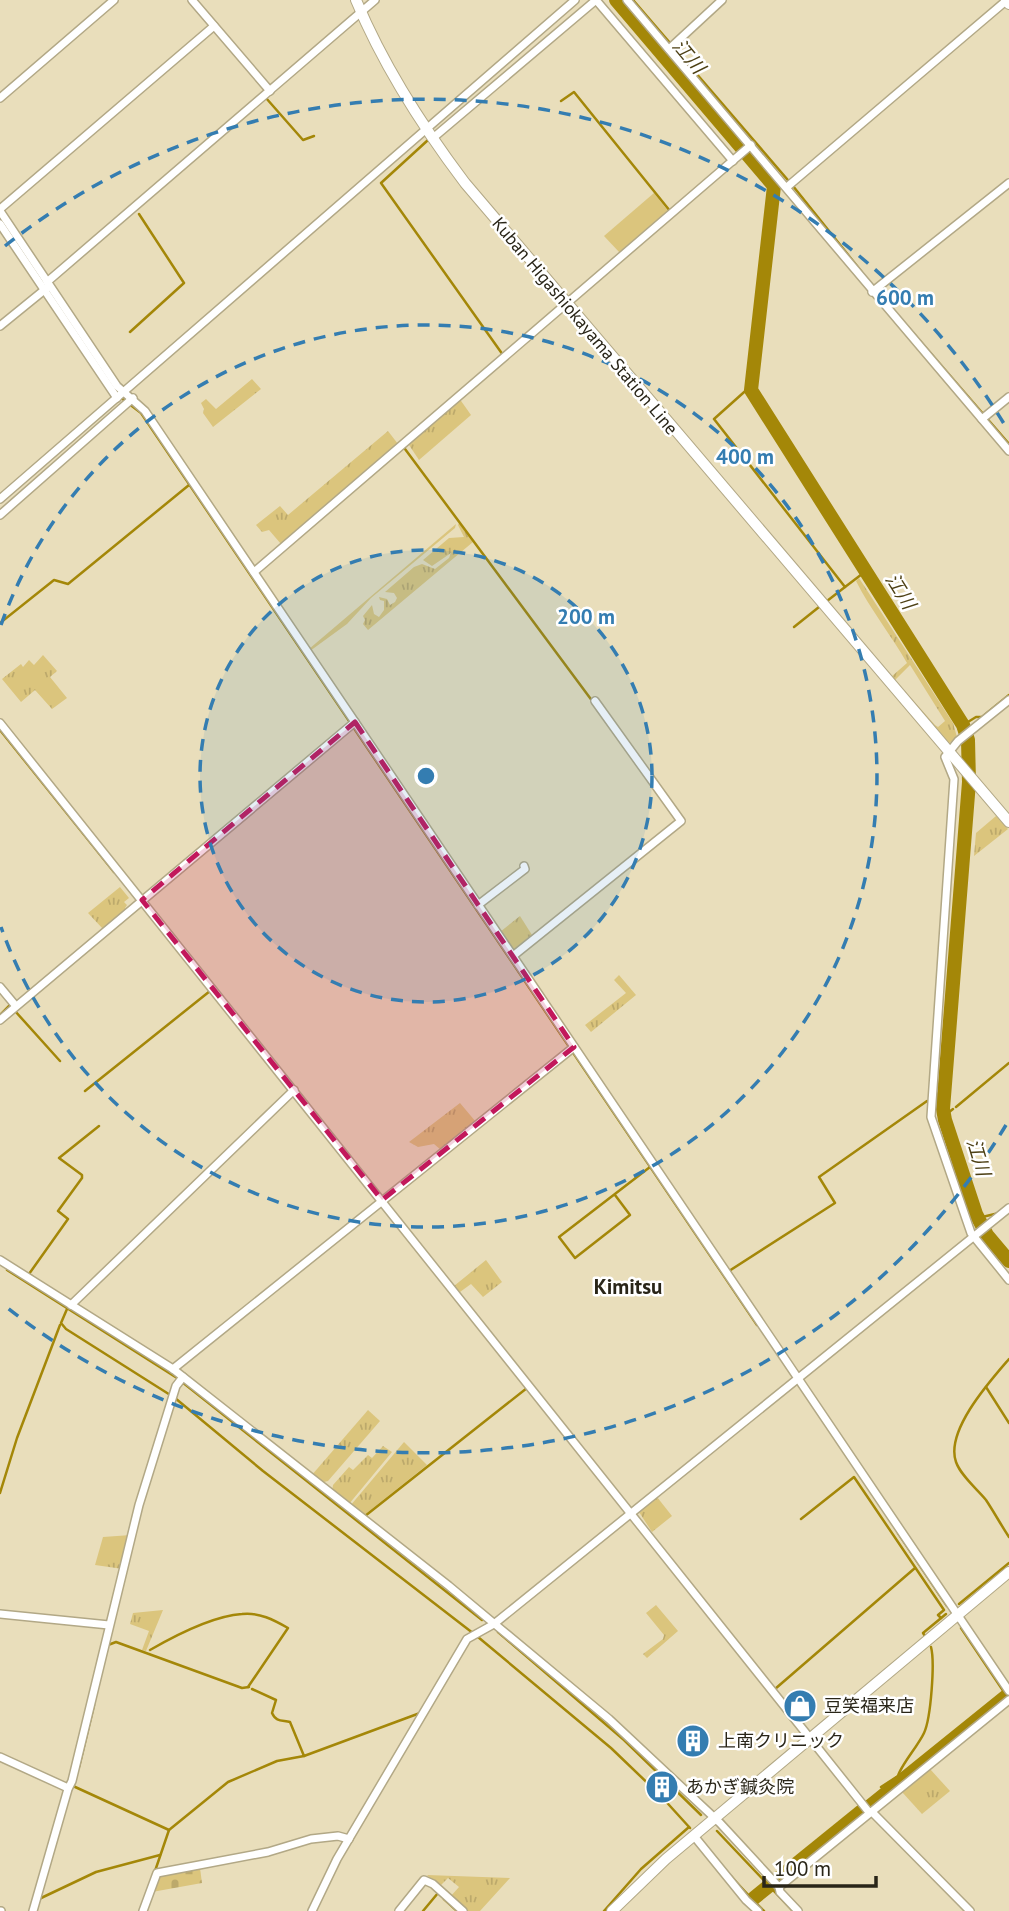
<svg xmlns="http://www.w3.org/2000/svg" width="1009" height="1911" viewBox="0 0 1009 1911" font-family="'PT Sans','Noto Sans JP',sans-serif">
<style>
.grass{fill:url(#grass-tufts);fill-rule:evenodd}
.cemetery{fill:url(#cemetery-stones)}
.park{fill:#dbc57d}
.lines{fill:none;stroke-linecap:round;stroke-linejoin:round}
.stream{stroke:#a48708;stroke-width:2.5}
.river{stroke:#a48708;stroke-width:14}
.minor-casing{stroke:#b2a886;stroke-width:10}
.secondary-casing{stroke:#b2a886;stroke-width:12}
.minor{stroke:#fff;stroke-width:7}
.secondary{stroke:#fff;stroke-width:10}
.marked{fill:#c2185b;fill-opacity:0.2;stroke:#c2185b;stroke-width:5;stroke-dasharray:14 9;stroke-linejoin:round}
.ring{fill:none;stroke:#347db1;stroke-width:3.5;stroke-dasharray:12 9}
.labels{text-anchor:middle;stroke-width:5;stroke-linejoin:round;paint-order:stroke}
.street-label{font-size:18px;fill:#292518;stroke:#fff}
.poi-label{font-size:18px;fill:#292518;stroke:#fff;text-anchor:start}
.water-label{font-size:19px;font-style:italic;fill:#4e4115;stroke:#fff}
.quarter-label{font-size:21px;font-weight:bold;fill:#292518;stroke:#fff}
.centre{fill:#347db1;stroke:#fff;stroke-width:3.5}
.ring-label{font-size:21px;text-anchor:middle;font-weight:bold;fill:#347db1;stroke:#fff;stroke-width:5;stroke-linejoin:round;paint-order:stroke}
</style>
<defs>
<pattern id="grass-tufts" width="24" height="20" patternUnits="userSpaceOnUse" patternTransform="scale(1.75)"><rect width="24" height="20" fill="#dbc57d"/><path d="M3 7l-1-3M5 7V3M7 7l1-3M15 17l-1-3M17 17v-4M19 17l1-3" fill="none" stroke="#bca96b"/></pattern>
<pattern id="cemetery-stones" width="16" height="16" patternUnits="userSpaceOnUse" patternTransform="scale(1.75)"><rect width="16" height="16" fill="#dbc57d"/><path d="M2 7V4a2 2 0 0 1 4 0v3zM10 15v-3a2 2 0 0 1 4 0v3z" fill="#bca96b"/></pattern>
</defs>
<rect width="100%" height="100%" fill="#e9debb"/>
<g class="grass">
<polygon points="252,379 261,389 213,427 203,413 204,409 201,403 206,399 216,409"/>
<polygon points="459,398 471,415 419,460 407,442"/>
<polygon points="388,431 398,444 281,544 269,530 262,532 256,525 280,506 288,515"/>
<polygon points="459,523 473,542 368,630 363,624 365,620 363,616 372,605 374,614 379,617 384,610 384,601 380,600 379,597 387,599 390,605 395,602 397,598 394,593 385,592 414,567 422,564 435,569 449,558 451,553 432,566 423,560 449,538 464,537 458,525"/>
<polygon points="456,524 455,528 371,598 347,624 310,651 309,649"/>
<path d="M859,578L953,723L957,737L948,744L891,677L907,663C891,635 870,609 856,581ZM910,665L945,721L938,727L935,725L895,680Z"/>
<polygon points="43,655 57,671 50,677 67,698 52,709 35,690 21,702 2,679 21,664 23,667 29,660 34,665"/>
<polygon points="996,816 1008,829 974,856 976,833"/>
<polygon points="120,887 129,898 124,902 127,905 125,908 126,910 103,929 88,913"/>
<polygon points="520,916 532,935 512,951 500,932"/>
<polygon points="619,975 636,995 591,1032 585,1025 626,993 614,980"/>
<polygon points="460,1103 476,1122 441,1150 434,1144 418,1147 409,1142"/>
<polygon points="486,1260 502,1282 483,1297 471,1284 460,1292 454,1286"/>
<polygon points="368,1410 380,1421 328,1481 320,1483 311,1476"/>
<polygon points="404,1442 427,1465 363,1516 350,1506"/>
<polygon points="383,1446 392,1452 349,1504 332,1491 333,1485 349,1467 353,1470 368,1455 372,1458"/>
<polygon points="657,1497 672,1516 652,1532 639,1512"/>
<polygon points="131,1535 123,1569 95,1565 103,1537"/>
<polygon points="656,1605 678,1631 647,1658 643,1654 663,1639 664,1635 646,1613"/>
<polygon points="163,1610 146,1651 142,1650 149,1631 130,1624 133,1613"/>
<polygon points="930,1769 950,1791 922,1814 902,1792"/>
<polygon points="427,1875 510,1878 480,1911 465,1911 450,1897 459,1887 448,1878 439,1887"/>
</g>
<polygon class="cemetery" points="200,1868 202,1883 152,1892 157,1876"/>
<polygon class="park" points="654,193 668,211 620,253 604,236"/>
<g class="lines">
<g class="stream">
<polyline points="633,0 793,186 861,271"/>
<polyline points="266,98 303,140 314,136"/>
<polyline points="561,101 574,92 670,211"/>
<polyline points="428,140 381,183 503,355"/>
<polyline points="908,327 1009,444"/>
<polyline points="130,332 184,283 139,214"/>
<polyline points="752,385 714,419 845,587 866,571"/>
<polyline points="120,397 141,413 757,1325"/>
<polyline points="405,449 593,702"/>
<polyline points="827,601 845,587"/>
<polyline points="0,623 54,580 68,584 189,485"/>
<polyline points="794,627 819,607"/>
<polyline points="963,725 976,717 982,717 1009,695"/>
<polyline points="0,730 114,872"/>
<polyline points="15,1011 60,1061"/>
<polyline points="0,1015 11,1004"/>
<polyline points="85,1091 210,991"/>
<polyline points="935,1096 945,1088"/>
<polyline points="956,1107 1009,1063"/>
<polyline points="944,1116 953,1109"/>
<polyline points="615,1195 630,1215 575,1258 559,1237 650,1167"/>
<polyline points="978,1218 999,1213"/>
<polyline points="7,1270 177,1378 482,1620"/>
<polyline points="729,1271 835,1203 819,1177 927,1101"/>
<polyline points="32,1276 29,1274 68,1219 58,1211 82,1178 82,1175 59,1158 99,1126"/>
<polyline points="67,1309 61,1323 66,1329 175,1398 263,1471 478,1637 611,1748 660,1795 690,1828"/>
<path d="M1009,1359C990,1381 945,1431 956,1462C961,1476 977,1489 986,1500C994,1512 1001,1525 1009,1537"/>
<polyline points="986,1387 1009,1423"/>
<polyline points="0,1493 17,1438 60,1325"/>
<polyline points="365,1516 527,1388"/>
<polyline points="801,1519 854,1477 944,1610 938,1615 941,1618"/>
<polyline points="898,1533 947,1606"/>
<polyline points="959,1604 1009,1563"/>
<polyline points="961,1628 1008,1698"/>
<polyline points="498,1632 624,1740 701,1815"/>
<polyline points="925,1636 923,1633 946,1614"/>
<polyline points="108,1645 116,1642 242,1688 249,1687"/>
<path d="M150,1650C176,1635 212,1616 242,1614C259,1612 274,1620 288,1628L248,1687"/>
<path d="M252,1689L276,1700L272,1713C276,1722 282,1720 290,1722L304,1756L420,1713"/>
<polyline points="775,1689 915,1568"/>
<polyline points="79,1767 94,1705"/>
<polyline points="73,1786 169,1830"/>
<path d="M881,1787L898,1776C901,1765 918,1746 924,1733C931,1718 935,1662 931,1647"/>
<polyline points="858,1808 862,1813"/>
<polyline points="717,1831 793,1911"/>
<polyline points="155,1871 169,1830 228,1782 277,1761 304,1756"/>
<polyline points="776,1873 860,1805"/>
<path d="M731,1876C742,1889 752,1899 764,1911"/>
<polyline points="39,1899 96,1872 160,1855"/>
<polyline points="444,1899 457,1911"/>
<polyline points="423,1911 438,1893"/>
<polyline points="604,1911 641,1869 689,1827"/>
</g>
<g class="river">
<polyline points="616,0 774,186 751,390 963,725 968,740 969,782 943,1109 945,1120 976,1214 987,1235 1009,1261"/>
<polyline points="782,1877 1009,1694"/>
<polyline points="754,1898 770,1885"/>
</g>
<defs>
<g id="minor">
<polyline points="192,0 270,91"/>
<polyline points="596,0 733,161"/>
<path d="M627,0C755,149 881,301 1009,451"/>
<polyline points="669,49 722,0"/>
<polyline points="0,98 114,0"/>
<polyline points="433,138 596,0"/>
<polyline points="787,187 1007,0"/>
<polyline points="0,209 214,26"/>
<polyline points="0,211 117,386 145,411 1009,1691"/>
<polyline points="0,224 117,398"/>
<polyline points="47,282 375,0"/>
<polyline points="872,292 1009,183"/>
<polyline points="0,326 48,287"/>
<polyline points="982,419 1009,397"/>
<polyline points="0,499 575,0"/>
<polyline points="0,515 133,398"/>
<polyline points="254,572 751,145"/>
<polyline points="1009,700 958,741 945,757 954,779 931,1117 971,1233 1009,1280"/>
<polyline points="0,723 868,1811 873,1813 970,1911"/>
<polyline points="478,905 525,869 524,866"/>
<polyline points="513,956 681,821 595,701"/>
<polyline points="0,987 15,1005"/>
<polyline points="0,1020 355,722"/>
<polyline points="0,1260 173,1369 449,1586 609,1719 720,1823 779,1887 780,1892 798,1911"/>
<polyline points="71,1305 294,1090"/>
<polyline points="173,1369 574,1047"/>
<polyline points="0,1614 109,1625"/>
<polyline points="0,1757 68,1788"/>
<polyline points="694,1836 746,1900 758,1911"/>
<polyline points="779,1887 1009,1700"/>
<polyline points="0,1911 1,1911"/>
<polyline points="33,1911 68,1789 72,1781 139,1505 176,1386 183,1377"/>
<polyline points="143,1911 157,1873 268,1852 311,1839 338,1836 349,1839"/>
<polyline points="312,1911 337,1859 467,1639 494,1624 1009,1208"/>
<polyline points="399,1911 424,1880 433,1884 463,1911"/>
</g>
<g id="secondary">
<path d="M356,0C383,65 422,126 465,183L1009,822"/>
<polyline points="1006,0 1009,4"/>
<polyline points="612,1911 666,1859 1009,1572"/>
</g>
</defs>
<use href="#minor" class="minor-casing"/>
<use href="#secondary" class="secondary-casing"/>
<use href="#minor" class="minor"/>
<use href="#secondary" class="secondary"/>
</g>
<path class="marked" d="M355,722L574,1047L382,1200L142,900Z"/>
<circle cx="426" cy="776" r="226" fill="#347db1" fill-opacity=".12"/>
<g class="ring">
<circle cx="426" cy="776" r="226"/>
<path d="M1 625A451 451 0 1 1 1 927"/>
<path d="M1006 1125A677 677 0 0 1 5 1306M5 246A677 677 0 0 1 1006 427"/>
</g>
<defs>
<symbol id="shop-disc" viewBox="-11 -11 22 22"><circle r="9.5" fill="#347db1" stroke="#fff"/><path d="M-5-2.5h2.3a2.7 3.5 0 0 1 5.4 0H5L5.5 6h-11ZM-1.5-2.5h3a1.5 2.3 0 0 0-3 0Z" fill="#fff"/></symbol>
<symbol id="building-disc" viewBox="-11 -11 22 22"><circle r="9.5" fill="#347db1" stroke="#fff"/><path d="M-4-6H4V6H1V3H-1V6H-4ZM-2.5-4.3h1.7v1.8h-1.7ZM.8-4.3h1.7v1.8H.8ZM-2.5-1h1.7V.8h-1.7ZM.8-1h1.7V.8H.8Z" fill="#fff"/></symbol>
</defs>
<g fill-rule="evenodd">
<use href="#shop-disc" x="781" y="1687" width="38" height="38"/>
<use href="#building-disc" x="674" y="1722" width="38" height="38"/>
<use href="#building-disc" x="643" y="1768" width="38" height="38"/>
</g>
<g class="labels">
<g class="street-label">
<text transform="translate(585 326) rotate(50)" y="6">Kuban Higashiokayama Station Line</text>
</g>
<g class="poi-label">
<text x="824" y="1712">豆笑福来店</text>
<text x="718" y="1747">上南クリニック</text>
<text x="686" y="1793">あかぎ鍼灸院</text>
</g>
<g class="water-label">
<text transform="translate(689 56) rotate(50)" y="7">江川</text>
<text transform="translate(901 591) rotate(58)" y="7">江川</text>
<text transform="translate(979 1157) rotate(73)" y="7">江川</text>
</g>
<g class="quarter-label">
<text x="628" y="1294">Kimitsu</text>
</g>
</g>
<circle cx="426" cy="776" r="10" class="centre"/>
<g class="ring-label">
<text x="905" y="305">600 m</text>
<text x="745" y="464">400 m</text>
<text x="586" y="624">200 m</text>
</g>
<path d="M764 1876v10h112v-10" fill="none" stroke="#292518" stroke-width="3.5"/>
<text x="774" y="1876" font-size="21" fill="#292518" stroke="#ffffff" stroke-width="5" paint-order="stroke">100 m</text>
</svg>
